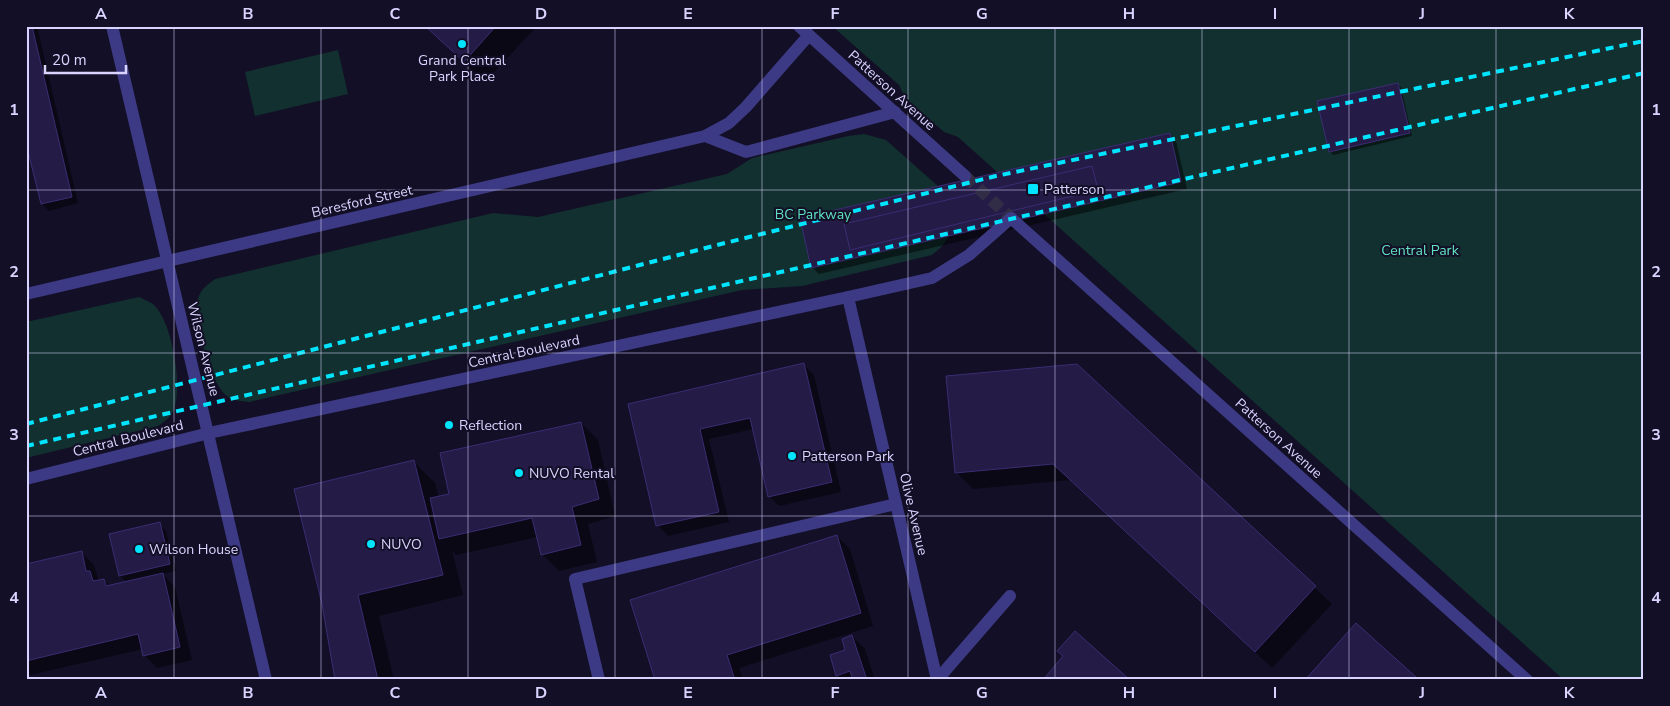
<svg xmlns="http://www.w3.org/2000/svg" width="1670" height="706" viewBox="0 0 1670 706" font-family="'Nunito Sans',sans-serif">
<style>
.green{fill:#12302f}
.shadow{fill:#0007}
.building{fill:#241b47;stroke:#3b2d73}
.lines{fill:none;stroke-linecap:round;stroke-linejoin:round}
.tertiary-tunnel{stroke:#312d47;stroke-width:12;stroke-dasharray:12 6;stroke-linecap:butt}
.service{stroke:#3d3a85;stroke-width:12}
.minor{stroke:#3d3a85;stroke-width:12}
.tertiary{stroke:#3d3a85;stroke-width:12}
.rail{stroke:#00e5ff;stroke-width:4;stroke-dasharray:8 6;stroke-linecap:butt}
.grid{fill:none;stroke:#d9d4ff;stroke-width:1;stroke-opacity:0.55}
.poi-dot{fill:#00e5ff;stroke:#130f26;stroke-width:2}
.labels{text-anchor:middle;stroke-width:4;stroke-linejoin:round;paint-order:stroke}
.poi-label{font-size:14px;fill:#d9d4ff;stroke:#130f26;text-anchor:start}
.street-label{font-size:14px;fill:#d9d4ff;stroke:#130f26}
.park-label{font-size:14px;fill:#5fe0c0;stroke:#130f26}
.neatline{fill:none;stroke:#d9d4ff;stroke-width:2}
.grid-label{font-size:16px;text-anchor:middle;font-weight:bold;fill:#d9d4ff}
</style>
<rect width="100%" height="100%" fill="#130f26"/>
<g class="green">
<polygon points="832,26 1644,26 1644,680 1564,680 958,137 944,132 923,114 905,98 899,85"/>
<polygon points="338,50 348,94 255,116 245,72"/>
<path d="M864,134L886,140L949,196C950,224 957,236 932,255L802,286L742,290L249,402C242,401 233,401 227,396C210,384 193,319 198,299C200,290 208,284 215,279L493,213L538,217L727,174L752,158L848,136Z"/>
<path d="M139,297C145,300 152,302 156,307C172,326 182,382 175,406C173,415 166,421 158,426L26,458V322Z"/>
</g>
<g class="shadow">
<polygon points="26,26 34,26 38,30 78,203 49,211 42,204"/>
<polygon points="425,26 537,26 485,82"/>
<polygon points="1398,84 1401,87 1412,136 1333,155 1330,151"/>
<polygon points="1170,134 1176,141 1187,189 819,274 812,267"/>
<polygon points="803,364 814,375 841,492 779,506 769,496 753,429 709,439 729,522 668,536 658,525 630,405"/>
<polygon points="1077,365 1332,604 1272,668 1071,480 973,489 956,472"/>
<polygon points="581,423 598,440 615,516 588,524 597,562 559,571 542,554 538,537 456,555 452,550 463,595 379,616 394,680 337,680 324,604 414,462 435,483 439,498 450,495"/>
<polygon points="159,524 166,531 176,571 163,574 175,587 192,660 157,668 144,655 143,649 26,676 26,565 81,552 94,565 99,581 104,580 110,587 127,583 120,576 111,535"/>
<polygon points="837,536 850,549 873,626 739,668 743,680 656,680"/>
<polygon points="852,636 865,649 875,680 842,680 838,676 831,656 847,650"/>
</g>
<g class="building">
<polygon points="26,26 32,26 72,197 41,204 26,143"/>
<polygon points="425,26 496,26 464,62"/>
<polygon points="1398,83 1410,133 1329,152 1317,101"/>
<polygon points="1170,133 1181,182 811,268 800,218"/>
<polygon points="1092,166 1098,190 850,250 844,224"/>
<polygon points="804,363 832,482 768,497 750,418 700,429 719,512 656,526 628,404"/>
<polygon points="1077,364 1316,586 1255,652 1053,464 955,473 946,376"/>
<polygon points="581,422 599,499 572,507 581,545 541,555 532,518 439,539 430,498 449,494 440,453"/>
<polygon points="414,460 443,575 358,595 378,680 335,680 322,604 294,489"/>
<polygon points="160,522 170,564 119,576 109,534"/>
<polygon points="837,535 861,613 727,655 735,680 655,680 630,600"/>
<polygon points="82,551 86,571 90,571 93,581 104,579 106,586 163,573 180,647 143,656 138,634 26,661 26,564"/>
<polygon points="1356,623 1416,677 1419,680 1305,680"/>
<polygon points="1075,631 1130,680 1043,680 1063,656 1057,651"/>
<polygon points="852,635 867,680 853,680 850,671 836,676 830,655 845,650 842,639"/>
</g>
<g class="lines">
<polyline class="tertiary-tunnel" points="965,176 1011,218"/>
<g class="service">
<polyline points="705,136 746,152 895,112"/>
<polyline points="599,680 575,579 896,504"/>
<polyline points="937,680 1010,596"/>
</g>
<g class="minor">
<polyline points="112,26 266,680"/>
<polyline points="26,294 705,136 729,123 746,107 809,35"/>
<polyline points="848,297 937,680"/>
</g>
<g class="tertiary">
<polyline points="799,26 965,176"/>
<polyline points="26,479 209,433 848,297 932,278 969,255 1011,218 1527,680"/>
</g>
<g class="rail">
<polyline points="26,424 721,244 996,176 1644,41"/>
<polyline points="26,446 1644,73"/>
</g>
</g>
<path class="grid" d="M174,26V680M321,26V680M468,26V680M615,26V680M762,26V680M908,26V680M1055,26V680M1202,26V680M1349,26V680M1496,26V680M26,190H1644M26,353H1644M26,516H1644"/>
<g class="poi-dot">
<circle cx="462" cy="44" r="5"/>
<rect x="1027" y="183" width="12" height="12" rx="2.5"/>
<circle cx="449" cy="425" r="5"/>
<circle cx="792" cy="456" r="5"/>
<circle cx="519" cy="473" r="5"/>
<circle cx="371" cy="544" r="5"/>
<circle cx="139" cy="549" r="5"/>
</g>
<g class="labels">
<g class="poi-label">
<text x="462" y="65" text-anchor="middle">Grand Central<tspan x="462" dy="16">Park Place</tspan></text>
<text x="1044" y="194">Patterson</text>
<text x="459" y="430">Reflection</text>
<text x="802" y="461">Patterson Park</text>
<text x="529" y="478">NUVO Rental</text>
<text x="381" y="549">NUVO</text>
<text x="149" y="554">Wilson House</text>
</g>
<g class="street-label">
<text transform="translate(892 90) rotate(42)" y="5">Patterson Avenue</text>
<text transform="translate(362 201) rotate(-13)" y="5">Beresford Street</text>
<text transform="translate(204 349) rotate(76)" y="5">Wilson Avenue</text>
<text transform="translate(524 351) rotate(-12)" y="5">Central Boulevard</text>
<text transform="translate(128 438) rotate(-14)" y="5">Central Boulevard</text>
<text transform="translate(1279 438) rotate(42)" y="5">Patterson Avenue</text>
<text transform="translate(914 514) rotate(77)" y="5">Olive Avenue</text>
</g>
<g class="park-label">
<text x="813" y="219">BC Parkway</text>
<text x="1420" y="255">Central Park</text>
</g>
</g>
<rect width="1670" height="706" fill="none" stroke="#130f26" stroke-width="55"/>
<path d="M45 65v8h81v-8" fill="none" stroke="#d9d4ff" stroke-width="2.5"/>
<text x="52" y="65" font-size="15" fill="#d9d4ff" stroke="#130f26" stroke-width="4" paint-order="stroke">20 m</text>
<rect x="28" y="28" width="1614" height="650" class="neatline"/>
<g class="grid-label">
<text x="101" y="19">A</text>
<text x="248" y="19">B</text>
<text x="395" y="19">C</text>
<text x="541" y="19">D</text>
<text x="688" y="19">E</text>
<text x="835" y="19">F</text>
<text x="982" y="19">G</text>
<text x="1129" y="19">H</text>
<text x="1275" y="19">I</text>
<text x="1422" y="19">J</text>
<text x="1569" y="19">K</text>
<text x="14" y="115">1</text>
<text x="1656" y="115">1</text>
<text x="14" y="277">2</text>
<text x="1656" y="277">2</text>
<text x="14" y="440">3</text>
<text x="1656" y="440">3</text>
<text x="14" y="603">4</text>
<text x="1656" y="603">4</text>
<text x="101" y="698">A</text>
<text x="248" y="698">B</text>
<text x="395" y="698">C</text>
<text x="541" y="698">D</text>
<text x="688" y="698">E</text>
<text x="835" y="698">F</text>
<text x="982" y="698">G</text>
<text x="1129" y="698">H</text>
<text x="1275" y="698">I</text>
<text x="1422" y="698">J</text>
<text x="1569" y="698">K</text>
</g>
</svg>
